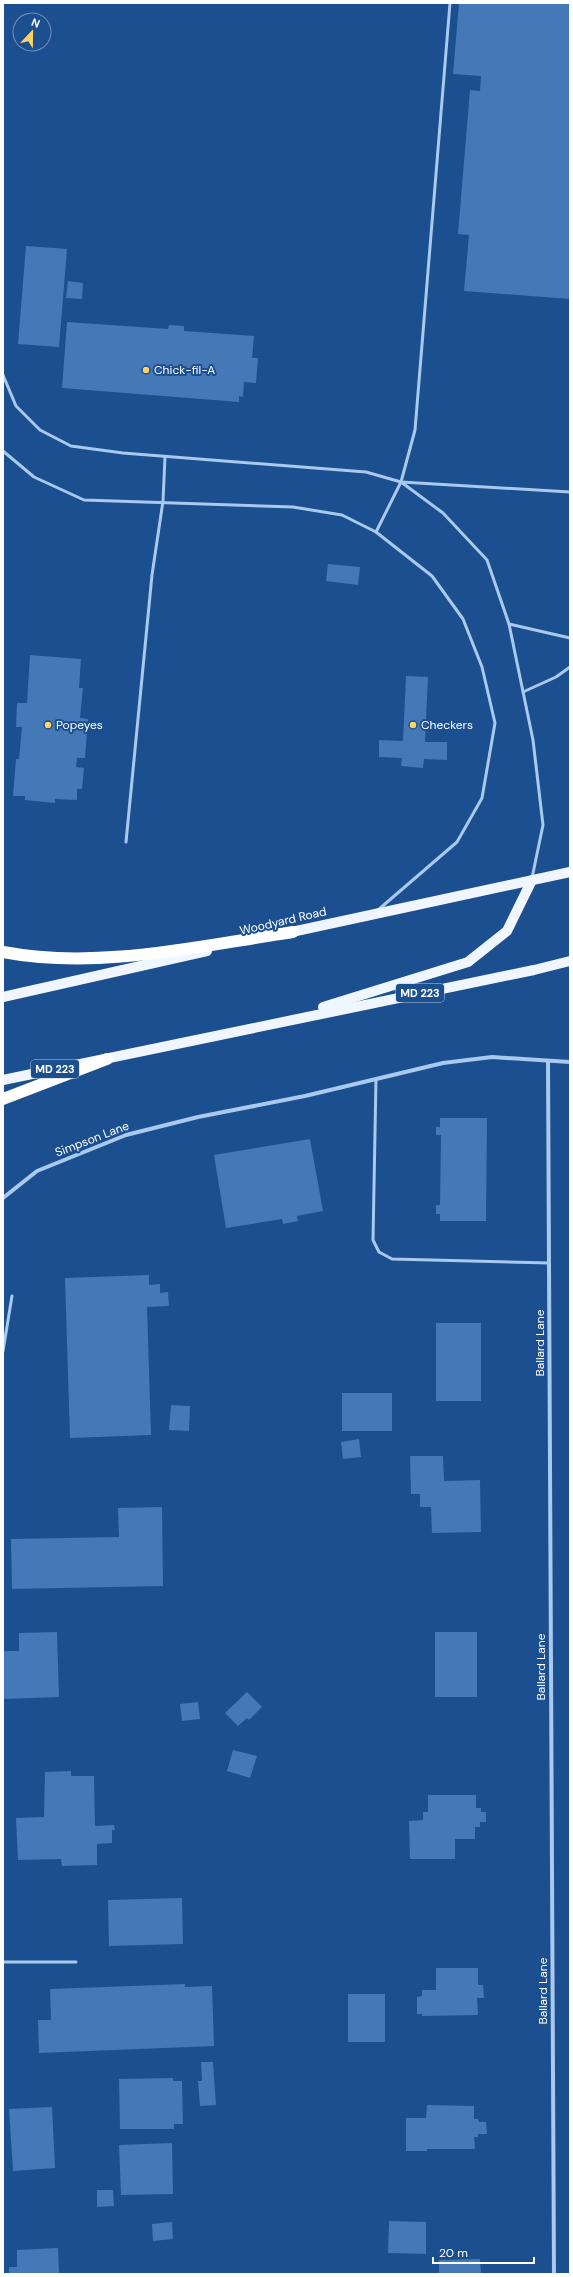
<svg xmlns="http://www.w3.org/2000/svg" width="573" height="2277" viewBox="0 0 573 2277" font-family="'DM Sans',sans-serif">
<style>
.building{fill:#4478b7}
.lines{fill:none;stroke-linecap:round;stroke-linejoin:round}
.service{stroke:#a9c9ee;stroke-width:3}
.minor{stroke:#a9c9ee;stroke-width:4}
.primary{stroke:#f0f6ff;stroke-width:10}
.motorway{stroke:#fff;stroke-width:12}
.poi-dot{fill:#ffd166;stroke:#1b4f8f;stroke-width:1.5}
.labels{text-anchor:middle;stroke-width:4;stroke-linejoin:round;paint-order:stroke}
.shield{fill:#1b4f8f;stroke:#bbcadd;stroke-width:1}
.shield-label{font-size:11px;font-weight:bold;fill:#fff}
.poi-label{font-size:12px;fill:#fff;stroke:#1b4f8f;text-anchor:start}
.street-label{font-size:12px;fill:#fff;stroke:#1b4f8f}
</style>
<rect width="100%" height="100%" fill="#1b4f8f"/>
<g class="building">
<polygon points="459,3 570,3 570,299 464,291 469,235 458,234 470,90 480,91 481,76 453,74"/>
<polygon points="26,246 67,249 59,347 18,344"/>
<polygon points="68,281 83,283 82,299 66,298"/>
<polygon points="67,322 168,329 169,325 184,326 184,331 254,336 252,358 258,358 256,383 244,382 243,397 239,396 239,402 62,388"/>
<polygon points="328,564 360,567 358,585 326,581"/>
<polygon points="30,655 81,659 79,688 83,688 80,718 88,719 85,758 77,758 76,767 84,768 82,789 77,789 77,800 55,799 55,803 25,800 25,796 13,796 16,759 19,759 22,727 16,727 17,703 27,703"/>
<polygon points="406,676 428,677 425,742 447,742 447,760 424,759 423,768 401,766 402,758 379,757 379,740 403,741"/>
<polygon points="440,1118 487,1118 486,1221 440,1221 440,1214 436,1214 436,1205 440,1205 441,1135 436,1135 436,1127 440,1127"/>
<polygon points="310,1139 323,1211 297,1216 298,1221 283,1224 282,1219 226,1228 214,1155"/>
<polygon points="149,1275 149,1285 160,1284 160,1293 168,1292 169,1306 147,1307 151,1435 70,1438 65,1278"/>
<rect x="436" y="1323" width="45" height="78"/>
<rect x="342" y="1393" width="50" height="38"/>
<polygon points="171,1405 190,1406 189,1431 169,1430"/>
<polygon points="359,1439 361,1457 343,1459 341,1442"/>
<polygon points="410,1456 443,1456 444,1481 480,1480 481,1532 432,1533 431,1507 420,1507 420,1494 411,1494"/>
<polygon points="162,1507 163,1586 12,1589 11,1539 119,1537 118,1508"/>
<polygon points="57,1632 59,1697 3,1699 3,1651 19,1651 19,1633"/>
<rect x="435" y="1632" width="42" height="65"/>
<polygon points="247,1692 262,1707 249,1720 247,1718 238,1726 225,1713"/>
<polygon points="198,1702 200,1719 182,1721 180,1704"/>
<polygon points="233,1750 257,1756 250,1778 227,1771"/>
<polygon points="71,1771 71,1776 94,1776 95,1826 114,1825 115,1830 112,1830 112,1843 97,1844 97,1865 62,1866 61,1859 18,1860 16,1818 44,1817 45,1772"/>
<polygon points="428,1795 476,1795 476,1808 481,1808 481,1812 486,1812 486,1822 480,1822 480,1827 475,1827 475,1839 455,1839 455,1859 410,1859 409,1821 423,1820 423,1812 428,1812"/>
<polygon points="182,1898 183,1944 109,1946 108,1900"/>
<polygon points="436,1968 478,1968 478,1985 483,1985 484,1998 477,1998 478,2015 422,2016 422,2014 417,2014 417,1997 422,1996 422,1990 436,1990"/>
<polygon points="185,1984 185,1987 212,1986 214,2046 39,2053 38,2020 51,2020 50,1989"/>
<rect x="348" y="1994" width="37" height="48"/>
<polygon points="201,2062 213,2062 216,2105 200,2106 198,2081 202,2081"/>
<polygon points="173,2078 173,2081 182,2081 183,2124 174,2124 174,2129 120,2129 119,2079"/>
<polygon points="427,2105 474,2106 474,2119 478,2119 479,2122 486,2122 487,2134 478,2134 478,2137 474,2137 475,2149 427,2149 427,2151 406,2151 406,2118 426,2118"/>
<polygon points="52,2107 55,2168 13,2171 9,2109"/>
<polygon points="172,2143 173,2194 121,2195 119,2145"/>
<polygon points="97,2190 113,2190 114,2206 97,2207"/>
<polygon points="389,2221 426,2222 426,2254 388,2253"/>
<polygon points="172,2222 173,2239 153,2241 152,2224"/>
<polygon points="58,2248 59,2274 9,2274 9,2267 17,2267 17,2250"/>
<polygon points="480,2259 481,2274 439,2274 439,2260"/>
</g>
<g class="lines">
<g class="service">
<polyline points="3,375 16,406 40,430 71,446 123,453 366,472 401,482 443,513 487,560 509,624 533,740 543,825 532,878"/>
<polyline points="3,451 34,477 84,500 293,507 342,515 376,532 432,576 463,619 482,667 495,723 482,798 457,842 378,910"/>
<polyline points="401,482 570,492"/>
<polyline points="376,532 401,482 415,430 450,3"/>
<polyline points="509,624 570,638"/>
<polyline points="523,692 556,677 570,667"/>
<polyline points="126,842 152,575 163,501 165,457"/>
<polyline points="376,1079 373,1240 379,1252 392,1259 549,1263"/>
<polyline points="3,1351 12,1296"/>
<polyline points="3,1962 76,1962"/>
</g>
<g class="minor">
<polyline points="548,1061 554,2274"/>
<polyline points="3,1198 37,1171 126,1135 198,1117 305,1096 443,1063 492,1057 570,1062"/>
</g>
<g class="primary">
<polyline points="287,933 570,872"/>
<polyline points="3,997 207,951"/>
<polyline points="323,1007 468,962 507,931 532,880"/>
<polyline points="3,1080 534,970 570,961"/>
</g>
<g class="motorway">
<path d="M3,952C98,970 198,946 293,932"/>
<polyline points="3,1099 107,1059"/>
</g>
</g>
<g class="poi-dot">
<circle cx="146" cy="370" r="4"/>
<circle cx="48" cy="725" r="4"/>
<circle cx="413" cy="725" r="4"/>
</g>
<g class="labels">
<g class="shield">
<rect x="396" y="984" width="48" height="18" rx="3"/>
<rect x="31" y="1060" width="48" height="18" rx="3"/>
</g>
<g class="shield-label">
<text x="420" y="997">MD 223</text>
<text x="55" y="1073">MD 223</text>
</g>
<g class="poi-label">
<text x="154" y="374">Chick-fil-A</text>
<text x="56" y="729">Popeyes</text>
<text x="421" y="729">Checkers</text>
</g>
<g class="street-label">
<text transform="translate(283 921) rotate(-13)" y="4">Woodyard Road</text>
<text transform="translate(92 1139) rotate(-21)" y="4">Simpson Lane</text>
<text transform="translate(540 1343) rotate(-90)" y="4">Ballard Lane</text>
<text transform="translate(541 1667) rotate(-90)" y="4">Ballard Lane</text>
<text transform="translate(543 1991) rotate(-90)" y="4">Ballard Lane</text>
</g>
</g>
<rect width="573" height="2277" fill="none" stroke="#ffffff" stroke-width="8"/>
<g transform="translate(32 32) rotate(22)"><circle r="19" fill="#1b4f8f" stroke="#7695bc"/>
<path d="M0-3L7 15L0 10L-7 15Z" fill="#ffd166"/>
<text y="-6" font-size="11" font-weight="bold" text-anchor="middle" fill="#ffffff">N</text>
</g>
<path d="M433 2257v6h101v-6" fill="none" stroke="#ffffff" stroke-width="2"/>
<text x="439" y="2257" font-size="12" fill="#ffffff" stroke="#1b4f8f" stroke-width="3" paint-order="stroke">20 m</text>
</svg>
